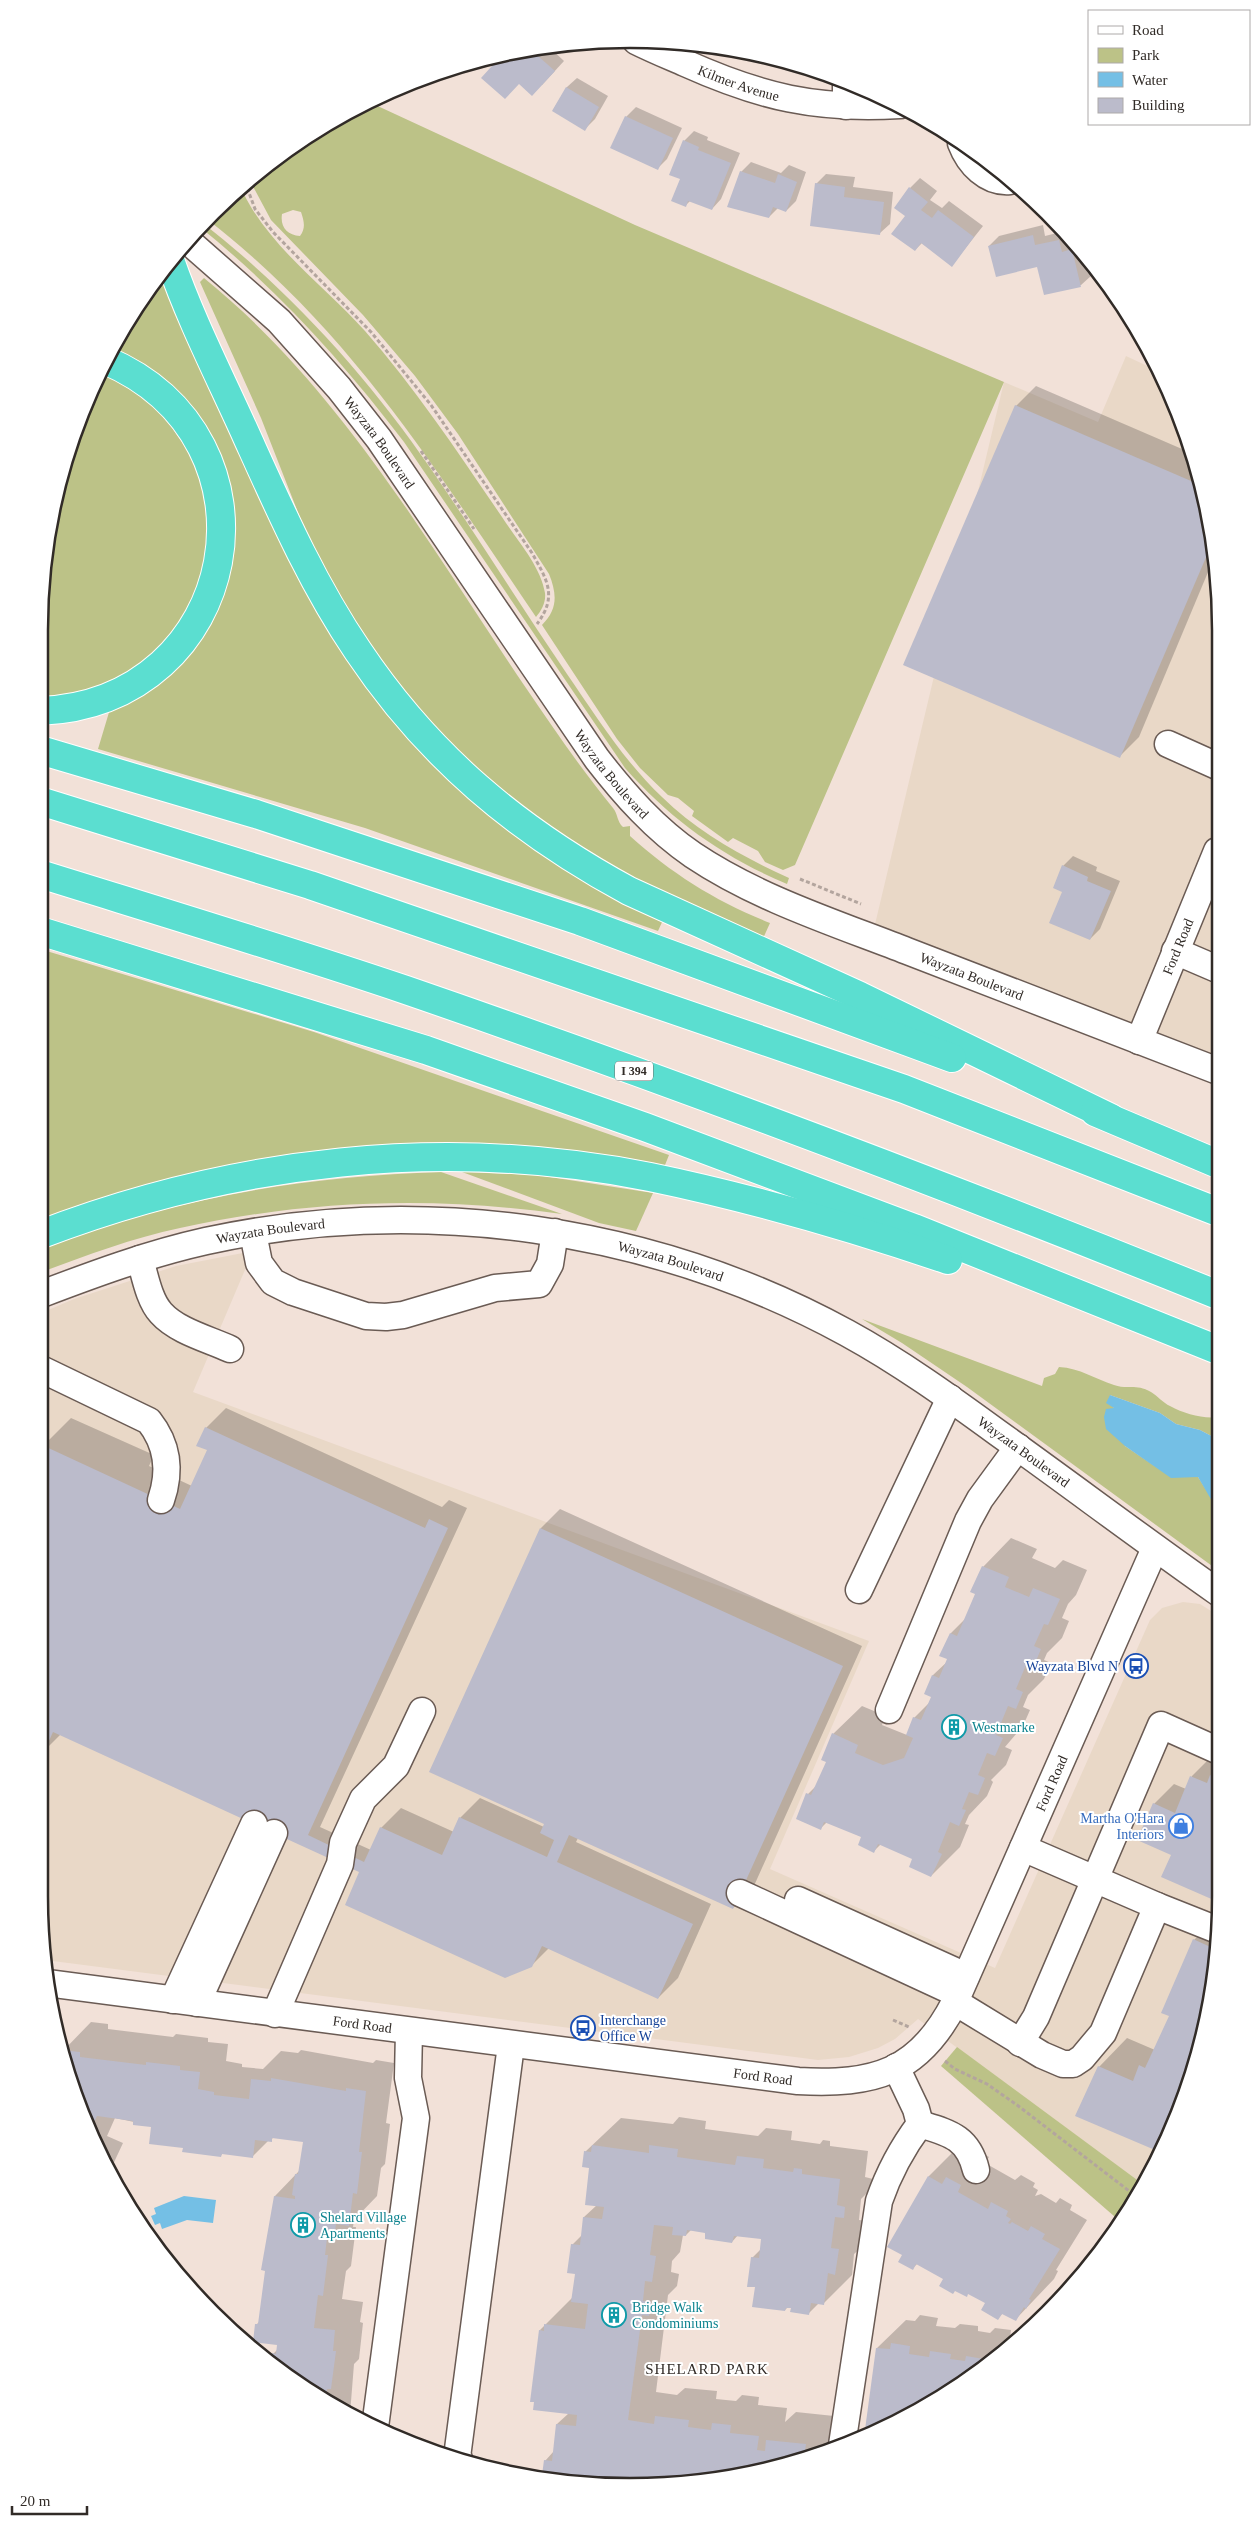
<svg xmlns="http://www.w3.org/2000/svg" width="1260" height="2526" viewBox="0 0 1260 2526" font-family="Georgia,serif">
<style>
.commercial{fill:#e9d8c7}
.green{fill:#bcc287;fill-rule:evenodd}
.water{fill:#74bfe5}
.shadow{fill:#0003}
.building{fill:#bbbbcb}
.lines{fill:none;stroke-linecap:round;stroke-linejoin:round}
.minor-casing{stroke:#6a5b54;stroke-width:29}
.highway-casing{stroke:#fff;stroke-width:30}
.path{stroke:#b3a59e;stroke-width:3;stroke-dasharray:4 2.5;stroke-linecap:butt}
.minor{stroke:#fff;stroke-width:26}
.highway{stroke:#5bded0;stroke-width:28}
.labels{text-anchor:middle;stroke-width:4;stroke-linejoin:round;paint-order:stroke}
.shield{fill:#fff;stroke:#6f6b68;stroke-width:1}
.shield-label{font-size:12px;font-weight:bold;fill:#312b27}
.street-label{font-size:14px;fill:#312b27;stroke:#fff}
.transit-label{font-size:14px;fill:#164399;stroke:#fff;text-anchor:end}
.culture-label{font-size:14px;fill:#0d838f;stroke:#fff;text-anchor:start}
.shop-label{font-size:14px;fill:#366cbe;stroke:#fff;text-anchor:end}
.neighbourhood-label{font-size:15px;letter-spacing:1px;fill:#312b27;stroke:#fff}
.rim{fill:none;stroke:#312b27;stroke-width:2.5}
</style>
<rect width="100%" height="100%" fill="#f2e1d8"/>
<g class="commercial">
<polygon points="1126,356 1158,371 1176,404 1216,553 1218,1071 872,937 1004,382 1098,422"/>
<polygon points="253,1251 193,1392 869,1641 770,1869 995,1968 1150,1620 1162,1608 1183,1602 1200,1604 1219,1616 1220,1934 1201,2049 1160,2157 1144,2185 918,2019 895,2039 878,2048 849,2057 818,2060 45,1960 39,1896 39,1314 74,1299 176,1266"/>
</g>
<g class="green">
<path d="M369,102L635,225L1004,382L795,865L783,870L765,862L758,851L733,838L728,842L692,816L694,811L678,798L668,795L640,768L617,739L542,625C558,609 557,594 549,574L458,434L415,376L363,315L271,220L249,179L334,118ZM293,210L301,212C304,221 306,228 300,236C287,235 280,227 282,214Z"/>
<path d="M240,186C266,245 323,284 365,331C416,389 459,454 502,517C516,539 541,566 545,593C546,602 542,610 536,617C436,470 351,331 208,220Z"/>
<path d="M204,224C291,292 369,378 431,469C477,536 521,606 567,674C596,716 624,761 662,797C699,833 743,857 789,878L787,884C723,857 671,820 625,768L404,442C344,363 278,290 201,228Z"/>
<path d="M160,271L171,301L234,435L371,688L663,920L658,931L365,828L98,749L110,709C124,703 138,698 150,688C234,625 261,509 198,420C177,389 147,364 111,351Z"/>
<path d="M204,278C341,389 429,545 526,688C554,729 581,769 613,808C618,814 617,822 623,827L630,826V836C672,874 717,902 770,923L761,943L588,860L454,754L356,631L308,538L261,418L204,291L200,282Z"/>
<polygon points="99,370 157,406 201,470 210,532 198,594 162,649 105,687 40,699 40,592 59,477"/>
<polygon points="40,949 314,1032 669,1155 663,1170 453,1147 39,1224"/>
<path d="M441,1172L562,1214C434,1196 307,1200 180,1228C132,1238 85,1256 39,1273V1249C173,1198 299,1177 441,1172Z"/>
<polygon points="462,1172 537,1175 653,1193 636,1231 599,1223"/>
<path d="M862,1319L1042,1386L1044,1378L1055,1374L1059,1367C1080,1368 1095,1379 1114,1385C1128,1390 1135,1383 1151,1392C1158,1396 1163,1403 1170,1406C1185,1414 1202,1419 1219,1417V1440L1200,1430L1176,1424L1160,1413L1110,1395L1125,1446L1171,1477H1198C1203,1485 1218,1507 1219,1515C1222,1532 1219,1553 1219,1571L967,1387L902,1343Z"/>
<polygon points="957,2047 1144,2185 1122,2223 941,2066"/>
</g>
<g class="water">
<polygon points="1110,1395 1160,1413 1176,1424 1200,1430 1219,1440 1219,1513 1198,1477 1171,1478 1125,1446 1106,1429 1104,1417 1106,1409 1114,1408 1106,1403"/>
<polygon points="184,2196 216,2200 213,2223 187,2220 162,2229 160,2223 155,2225 151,2216 156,2214 154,2208"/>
</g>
<g class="shadow">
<polygon points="547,45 564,61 542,85 483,78 503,55"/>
<polygon points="577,78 608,96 595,119 585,129 553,110 567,87"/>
<polygon points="636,107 682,128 667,159 657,169 612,147 626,117"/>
<polygon points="694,131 708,137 707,140 740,153 721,199 712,209 691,200 685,206 682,178 684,141"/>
<polygon points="751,162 781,173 789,165 806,172 796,201 786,211 778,208 769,217 741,172"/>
<polygon points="826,174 855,177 853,187 893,192 890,224 880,233 816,184"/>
<polygon points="920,178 937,191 930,200 942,208 949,201 983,226 952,265 922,243 915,250 906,216 910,188"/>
<polygon points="1043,225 1045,236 1061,232 1086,257 1091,276 1081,285 1045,294 1038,265 989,246 999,236"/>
<polygon points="1036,386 1189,452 1216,553 1139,737 1119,757 1016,406"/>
<polygon points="1073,856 1097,867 1096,871 1120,881 1100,929 1090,939 1064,891 1063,866"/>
<polygon points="226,1408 442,1507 449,1500 467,1508 320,1827 371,1850 381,1828 401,1808 454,1832 460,1818 480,1798 544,1827 546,1823 541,1528 560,1509 862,1646 753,1888 733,1908 578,1838 576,1842 711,1904 678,1978 658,1998 549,1948 531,1966 363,1867 61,1734 43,1752 39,1751 39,1454 43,1446 71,1418 154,1455 149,1466 192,1486 208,1450 206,1428"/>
<polygon points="1011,1538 1037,1549 1032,1558 1055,1568 1063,1560 1087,1570 1076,1595 1068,1604 1062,1618 1069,1621 1062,1638 1047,1653 1044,1660 1051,1663 1044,1679 1028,1695 1023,1707 1030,1710 1023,1726 1005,1747 1012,1750 1006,1765 991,1780 993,1782 987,1796 969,1815 965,1824 969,1825 960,1847 931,1876 914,1858 881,1844 874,1851 863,1837 827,1822 820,1829 808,1794 818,1784 828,1761 833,1734 862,1706 886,1716 882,1725 907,1735 914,1718 930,1702 933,1696 926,1693 933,1675 948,1661 951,1633 966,1618 976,1593 983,1567"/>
<polygon points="1211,1757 1220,1760 1220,1896 1216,1900 1173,1854 1154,1804 1174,1784 1186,1789 1192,1776"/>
<polygon points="1220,1914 1220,1934 1201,2049 1162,2152 1099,2067 1127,2038 1155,2050 1170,2016 1194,1940"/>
<polygon points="91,2022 108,2024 108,2029 173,2037 176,2034 208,2038 208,2042 228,2044 226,2061 242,2064 242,2067 263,2069 281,2051 298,2053 301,2050 373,2063 376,2060 394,2063 386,2123 390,2124 385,2164 381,2168 377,2196 354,2220 353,2227 356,2227 351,2266 346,2271 342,2299 363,2302 360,2322 363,2323 359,2359 354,2364 350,2414 302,2388 273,2354 278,2349 278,2344 257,2324 260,2321 275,2196 300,2170 304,2141 275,2137 268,2141 252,2157 223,2153 221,2155 184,2147 153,2126 115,2118 107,2136 123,2143 109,2173 70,2086 61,2053"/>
<polygon points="679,2117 706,2121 705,2129 758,2136 766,2128 792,2131 791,2140 820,2144 823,2140 830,2141 830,2146 868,2151 865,2177 873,2179 872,2188 861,2199 859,2220 867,2221 864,2245 854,2254 852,2275 823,2304 819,2303 809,2313 788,2307 785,2310 756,2286 752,2258 761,2249 762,2238 738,2235 732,2242 707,2232 691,2230 686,2235 683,2235 680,2252 672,2261 671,2272 679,2274 677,2286 668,2295 656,2392 677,2395 685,2388 717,2391 716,2399 736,2401 742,2395 759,2397 758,2405 787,2408 785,2422 796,2412 834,2416 836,2447 783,2467 707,2482 592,2486 549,2480 550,2475 545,2461 554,2451 557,2424 569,2413 540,2330 573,2297 576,2272 572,2245 582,2235 584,2217 597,2205 591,2167 585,2152 621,2118 673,2124"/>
<polygon points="957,2148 976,2149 989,2157 985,2163 1015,2180 1021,2175 1035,2183 1033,2187 1038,2190 1035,2196 1041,2194 1056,2203 1060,2198 1072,2205 1070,2210 1087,2220 1056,2270 1058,2271 1054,2279 1015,2320 1003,2313 998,2318 987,2303 918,2263 913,2268 903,2255 929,2176"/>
<polygon points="920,2315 938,2318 936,2326 955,2328 960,2324 978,2326 978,2331 990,2333 995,2328 1011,2330 1010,2338 1020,2339 990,2365 891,2426 868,2435 877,2348 906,2320 915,2321"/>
</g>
<g class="building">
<polygon points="530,49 555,71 532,96 519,84 505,99 481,78 501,56"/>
<polygon points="566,87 599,107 585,131 552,111"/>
<polygon points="625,116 673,138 658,170 610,148"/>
<polygon points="683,140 699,147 698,150 731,163 712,210 688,201 686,207 671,201 680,179 669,175"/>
<polygon points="740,171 775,183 778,174 797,182 786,212 773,207 769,218 727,207"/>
<polygon points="815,183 845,187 844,197 884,202 880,235 810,226"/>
<polygon points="909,187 928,202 921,210 932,218 938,210 974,237 952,267 921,243 915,251 891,234 905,216 894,208"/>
<polygon points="1033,235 1035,245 1059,240 1062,252 1072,249 1081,287 1044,295 1037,267 996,277 988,246"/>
<polygon points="1015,405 1198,484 1213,541 1120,758 903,665"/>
<polygon points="1062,865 1088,877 1087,881 1111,891 1090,940 1049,923 1062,892 1053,888"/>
<polygon points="205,1427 425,1528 429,1519 448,1528 308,1835 364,1862 380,1827 442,1855 459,1817 547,1857 554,1840 540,1833 544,1824 429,1772 540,1528 843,1666 733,1909 569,1835 557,1862 693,1924 658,1999 542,1946 532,1967 505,1978 345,1905 359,1872 53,1732 43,1754 39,1752 39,1451 42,1445 180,1509 207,1450 196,1446"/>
<polygon points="982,1566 1009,1577 1005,1587 1029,1597 1033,1588 1060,1599 1048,1625 1044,1624 1034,1646 1041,1649 1033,1668 1026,1665 1016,1689 1023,1692 1016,1709 1008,1706 996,1735 1003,1738 995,1756 987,1753 978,1775 985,1778 978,1795 969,1792 962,1809 966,1810 959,1826 950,1822 938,1852 942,1854 931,1877 909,1867 912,1859 878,1844 874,1853 858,1845 861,1837 824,1822 821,1830 796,1819 806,1793 811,1795 826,1762 821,1760 832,1733 858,1745 855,1753 883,1765 904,1758 913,1738 906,1735 913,1717 921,1720 931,1697 924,1694 932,1675 939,1678 947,1659 939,1656 950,1633 957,1636 975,1594 970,1592"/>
<polygon points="1210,1775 1220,1779 1220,1892 1216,1901 1161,1877 1171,1855 1137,1840 1153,1803 1175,1813 1190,1776 1207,1783"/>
<polygon points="1193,1939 1217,1950 1201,2049 1162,2153 1075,2116 1098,2066 1133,2081 1139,2065 1145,2068 1169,2016 1161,2013"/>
<polygon points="61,2050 80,2052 80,2057 146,2065 146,2062 180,2066 180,2070 200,2072 198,2089 214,2092 214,2095 249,2099 251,2079 271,2081 271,2078 346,2091 346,2088 366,2091 359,2152 362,2152 357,2194 353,2193 349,2226 336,2224 334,2239 327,2238 325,2255 328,2255 323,2296 318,2295 314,2328 335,2330 333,2351 336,2351 331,2389 327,2389 325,2400 302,2388 270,2364 272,2353 276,2354 277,2345 253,2342 255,2324 258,2324 265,2271 261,2270 274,2196 295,2199 295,2196 292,2195 295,2174 298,2174 303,2142 272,2138 272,2142 255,2140 253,2158 222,2154 221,2157 182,2152 183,2148 149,2144 151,2127 133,2125 133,2121 97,2116 90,2130 70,2086"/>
<polygon points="592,2145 649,2153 649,2145 678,2149 677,2157 735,2165 737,2156 764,2159 763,2168 793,2172 794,2168 802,2169 802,2174 840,2179 837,2205 845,2207 844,2218 835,2217 831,2248 839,2249 835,2275 828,2273 824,2305 811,2303 809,2315 790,2312 791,2308 786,2308 785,2311 752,2307 755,2287 747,2287 751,2257 759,2258 761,2239 734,2236 732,2243 705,2239 705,2233 687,2230 686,2236 672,2235 673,2227 654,2225 650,2255 656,2256 652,2282 645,2281 643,2301 651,2302 649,2316 642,2315 628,2420 654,2424 655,2416 689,2420 688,2427 711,2430 712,2423 731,2425 730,2433 759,2436 757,2450 765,2451 766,2440 806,2444 804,2459 783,2467 707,2482 592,2486 548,2480 549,2476 542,2475 544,2460 552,2461 556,2424 576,2426 577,2415 533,2410 534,2402 530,2402 539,2330 544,2331 544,2324 585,2329 588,2304 571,2302 575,2274 567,2273 571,2244 580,2245 583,2217 602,2219 604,2207 585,2205 589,2168 582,2167 584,2151 591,2152"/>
<polygon points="928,2176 942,2184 946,2177 961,2185 958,2192 988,2209 991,2202 1008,2211 1006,2216 1011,2219 1008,2223 1010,2224 1012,2222 1028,2231 1031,2226 1045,2234 1042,2239 1060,2249 1029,2299 1031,2300 1026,2309 1024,2307 1016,2321 1002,2314 998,2320 981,2310 985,2303 968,2294 967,2297 955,2291 953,2294 939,2286 943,2279 916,2264 913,2270 898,2262 902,2255 887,2247"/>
<polygon points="891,2343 910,2346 909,2354 929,2357 930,2351 951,2354 950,2359 965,2361 966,2356 984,2359 982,2366 988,2366 891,2426 864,2437 876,2348 890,2349"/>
</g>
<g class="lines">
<defs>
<g id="minor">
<path id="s1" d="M636,41C652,49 669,56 685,63C761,97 816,110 900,105"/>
<polyline points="846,106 846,83"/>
<path d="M961,143C969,164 987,183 1010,181"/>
<path id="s2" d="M188,241L279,321L339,388L379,439L597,759C625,795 655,829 693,855C757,898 835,923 907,951C1010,991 1114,1031 1218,1071"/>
<polyline points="1168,744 1217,766"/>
<polyline points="1175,951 1217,969"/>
<path id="s3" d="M1139,1041L1217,851"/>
<polyline points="253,1233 259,1263 273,1282 293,1292 366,1316 386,1317 403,1315 495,1288 539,1284 550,1264 555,1232"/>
<path d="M140,1259C145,1276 149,1300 161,1313C177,1331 208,1339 230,1349"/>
<path id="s4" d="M39,1295C94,1274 148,1254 206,1241C422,1194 653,1227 847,1333C900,1362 950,1398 998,1433C1072,1486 1145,1541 1219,1593"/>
<path d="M39,1368L149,1421C168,1445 171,1471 161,1500"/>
<polyline points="859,1590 950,1398"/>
<polyline points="889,1710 968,1521 980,1499 1018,1447"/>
<polyline points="740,1893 958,1994"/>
<polyline points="798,1900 966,1976"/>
<polyline points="1157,1906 1220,1931"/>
<path id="s5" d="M47,1983L798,2081C874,2085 919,2073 955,2002L1155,1548"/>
<polyline points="173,2000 254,1824"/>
<polyline points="955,2002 1042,2055 1063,2064 1073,2064 1082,2058 1103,2033 1157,1906 1023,1848"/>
<polyline points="197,2003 274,1833"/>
<polyline points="275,2014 340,1864 343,1843 363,1799 396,1766 422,1711"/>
<polyline points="1020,2043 1036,2017 1161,1725 1219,1751"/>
<path d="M920,2124C949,2133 968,2137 976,2170"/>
<polyline points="375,2427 416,2118 408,2078 409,2031"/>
<path d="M842,2445L879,2201C889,2172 902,2148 920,2124L916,2109L896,2067"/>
<polyline points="459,2459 457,2457 511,2045"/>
</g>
<g id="highway">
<path d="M170,260C191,321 221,379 247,437C280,510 313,585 358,651C429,757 517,830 629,891L860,996L1111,1118"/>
<path d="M40,711C242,703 291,439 105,360"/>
<polyline points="40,750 256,814 580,921 952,1058"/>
<polyline points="40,801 310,885 904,1089 1218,1212"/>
<path d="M40,874C162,912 285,949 406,990C679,1084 950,1187 1218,1295"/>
<polyline points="40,931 426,1050 645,1127 914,1228 1218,1350"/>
<polyline points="1095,1112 1218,1164"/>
<path d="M39,1235C234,1160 445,1136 650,1177C751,1198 851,1227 948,1260"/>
</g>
</defs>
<use href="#minor" class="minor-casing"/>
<use href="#highway" class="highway-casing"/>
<g class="path">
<path d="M245,182L255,209L273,232L371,332L431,405L532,553C547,580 558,596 537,624"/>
<polyline points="421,451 474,529"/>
<polyline points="800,879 861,904"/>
<polyline points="893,2020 909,2027"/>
<polyline points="945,2061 955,2069 987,2084 1017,2105 1137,2197"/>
</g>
<use href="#minor" class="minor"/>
<use href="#highway" class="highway"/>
</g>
<defs>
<symbol id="bus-ring" viewBox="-11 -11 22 22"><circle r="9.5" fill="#fff" stroke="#1a4fb4" stroke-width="1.5"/><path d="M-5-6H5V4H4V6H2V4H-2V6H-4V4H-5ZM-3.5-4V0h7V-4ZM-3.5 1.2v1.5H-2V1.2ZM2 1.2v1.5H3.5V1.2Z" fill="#1a4fb4"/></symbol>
<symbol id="building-ring" viewBox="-11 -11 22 22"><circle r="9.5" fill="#fff" stroke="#0f9aa8" stroke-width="1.5"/><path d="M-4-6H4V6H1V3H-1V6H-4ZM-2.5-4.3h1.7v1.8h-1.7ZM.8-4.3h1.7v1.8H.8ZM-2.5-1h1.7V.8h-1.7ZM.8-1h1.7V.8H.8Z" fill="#0f9aa8"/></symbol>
<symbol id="shop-ring" viewBox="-11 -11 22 22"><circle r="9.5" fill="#fff" stroke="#3f7fe0" stroke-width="1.5"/><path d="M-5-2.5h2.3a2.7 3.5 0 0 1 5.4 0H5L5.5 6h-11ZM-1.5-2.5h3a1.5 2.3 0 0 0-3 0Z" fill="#3f7fe0"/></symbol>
</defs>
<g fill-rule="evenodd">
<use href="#bus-ring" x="1122" y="1652" width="28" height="28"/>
<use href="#building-ring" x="940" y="1713" width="28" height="28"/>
<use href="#shop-ring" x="1167" y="1812" width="28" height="28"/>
<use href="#bus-ring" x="569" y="2014" width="28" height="28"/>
<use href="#building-ring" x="289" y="2211" width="28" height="28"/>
<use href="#building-ring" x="600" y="2301" width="28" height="28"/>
</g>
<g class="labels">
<rect class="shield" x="615" y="1061.5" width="38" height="19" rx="4"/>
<g class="shield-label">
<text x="634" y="1075">I 394</text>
</g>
<g class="street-label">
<text dy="5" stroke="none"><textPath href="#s1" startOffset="111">Kilmer Avenue</textPath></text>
<text dy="5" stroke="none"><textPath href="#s2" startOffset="279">Wayzata Boulevard</textPath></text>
<text dy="5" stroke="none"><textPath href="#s2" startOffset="684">Wayzata Boulevard</textPath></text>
<text dy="5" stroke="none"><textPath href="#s3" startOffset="102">Ford Road</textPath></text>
<text dy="5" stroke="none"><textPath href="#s2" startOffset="1104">Wayzata Boulevard</textPath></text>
<text dy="5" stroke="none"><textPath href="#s4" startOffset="241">Wayzata Boulevard</textPath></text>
<text dy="5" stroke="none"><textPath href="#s4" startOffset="646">Wayzata Boulevard</textPath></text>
<text dy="5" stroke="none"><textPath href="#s4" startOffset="1050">Wayzata Boulevard</textPath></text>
<text dy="5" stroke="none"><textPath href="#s5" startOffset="1186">Ford Road</textPath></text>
<text dy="5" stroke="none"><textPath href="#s5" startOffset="318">Ford Road</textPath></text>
<text dy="5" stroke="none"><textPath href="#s5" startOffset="722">Ford Road</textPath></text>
</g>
<g class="transit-label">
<text x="1118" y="1671">Wayzata Blvd N</text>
<text x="600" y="2025" text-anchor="start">Interchange<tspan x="600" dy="16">Office W</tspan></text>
</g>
<g class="culture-label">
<text x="972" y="1732">Westmarke</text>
<text x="320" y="2222">Shelard Village<tspan x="320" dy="16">Apartments</tspan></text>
<text x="632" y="2312">Bridge Walk<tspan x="632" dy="16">Condominiums</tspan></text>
</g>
<g class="shop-label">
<text x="1164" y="1823">Martha O'Hara<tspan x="1164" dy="16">Interiors</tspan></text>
</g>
<g class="neighbourhood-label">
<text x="707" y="2374">SHELARD PARK</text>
</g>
</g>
<path d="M0 0H1260V2526H0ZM630 48H630A582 582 0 0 1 1212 630V1896A582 582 0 0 1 630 2478H630A582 582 0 0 1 48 1896V630A582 582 0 0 1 630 48Z" fill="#fff" fill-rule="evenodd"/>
<path class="rim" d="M630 48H630A582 582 0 0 1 1212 630V1896A582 582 0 0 1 630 2478H630A582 582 0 0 1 48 1896V630A582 582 0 0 1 630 48Z"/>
<rect x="1088" y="10" width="162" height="115" fill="#ffffff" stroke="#adaaa9"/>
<rect x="1098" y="26" width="25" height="8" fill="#ffffff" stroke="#adaaa9"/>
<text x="1132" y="35" font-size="15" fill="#312b27">Road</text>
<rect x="1098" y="48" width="25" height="15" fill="#bcc287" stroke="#adaaa9"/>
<text x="1132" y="60" font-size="15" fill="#312b27">Park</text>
<rect x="1098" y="72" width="25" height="15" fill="#74bfe5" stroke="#adaaa9"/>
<text x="1132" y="85" font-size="15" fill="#312b27">Water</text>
<rect x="1098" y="98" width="25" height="15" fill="#bbbbcb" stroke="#adaaa9"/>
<text x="1132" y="110" font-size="15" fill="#312b27">Building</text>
<path d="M12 2506v8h75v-8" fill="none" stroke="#312b27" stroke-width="2.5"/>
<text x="20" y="2506" font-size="15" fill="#312b27" stroke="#ffffff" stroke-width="4" paint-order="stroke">20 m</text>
</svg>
